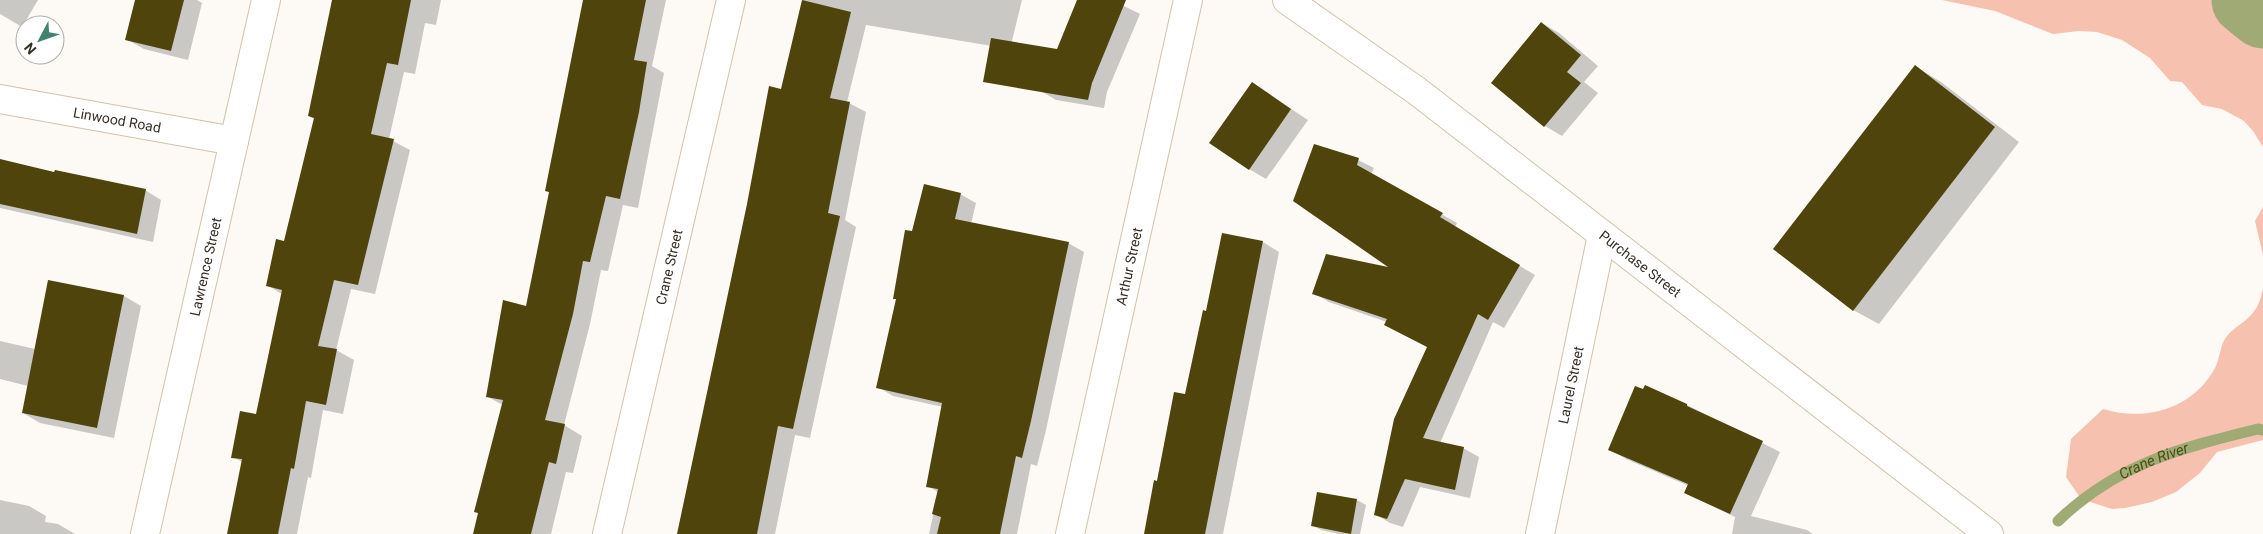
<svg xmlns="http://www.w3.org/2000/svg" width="2263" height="534" viewBox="0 0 2263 534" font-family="Roboto,sans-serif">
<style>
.green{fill:#f6c2af}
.shadow{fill:#0003}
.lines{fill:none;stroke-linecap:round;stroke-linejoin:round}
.stream{stroke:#a0aa75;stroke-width:11}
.river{stroke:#a0aa75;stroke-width:71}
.building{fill:#4f440b}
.minor-casing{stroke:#d2c2aa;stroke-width:30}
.tertiary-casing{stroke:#d2c2aa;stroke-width:30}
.minor{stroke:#fff;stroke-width:28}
.tertiary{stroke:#fff;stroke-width:28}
.labels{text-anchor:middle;stroke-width:5;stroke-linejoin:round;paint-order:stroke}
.street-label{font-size:14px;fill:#363026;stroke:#fff}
.water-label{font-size:15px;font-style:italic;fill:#485013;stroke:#fff}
</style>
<rect width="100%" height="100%" fill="#fdfaf5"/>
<g class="green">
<polygon points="1942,0 2263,0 2263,147 2253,131 2244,121 2222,109 2202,105 2182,82 2170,81 2150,58 2122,40 2097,32 2079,31 2053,34 1995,11"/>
<polygon points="2263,207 2263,255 2255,221"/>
<path d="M2263,289V440L2217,452L2200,473L2176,492L2152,502L2125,508L2112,509L2081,499L2066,477L2071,439L2103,409C2145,422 2193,409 2215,368C2220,359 2220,344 2227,336C2234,327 2248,321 2255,310C2259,305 2261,296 2263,289Z"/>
</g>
<g class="shadow">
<polygon points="0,0 38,0 22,27 0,14"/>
<polygon points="136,0 197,0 202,3 188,60 144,49 126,39"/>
<polygon points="334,0 441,0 436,25 425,23 415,74 404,72 389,139 410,150 375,294 351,289 336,350 354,360 343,414 323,410 311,478 308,477 297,534 228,534 242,462 233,457 257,415 282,294 267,285 285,243 315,119 309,116"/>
<polygon points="585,0 666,0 652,66 664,73 638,208 623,205 608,271 601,270 590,324 564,425 582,436 573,473 566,472 551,534 475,534 503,405 488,397 527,307 550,193 546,190"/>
<polygon points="803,0 1022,0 1010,49 866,25 847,102 866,112 845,220 856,227 810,438 795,435 775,534 679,534"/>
<polygon points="1078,0 1112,0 1140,14 1107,92 1104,108 1056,100 1041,91"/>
<polygon points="1542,23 1559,33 1598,66 1584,82 1598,93 1562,136 1545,126 1492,83"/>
<polygon points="1916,67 1941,82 2019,142 1879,324 1853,310"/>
<polygon points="1252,83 1308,120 1266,179 1249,169"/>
<polygon points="1358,160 1374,168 1371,174 1457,223 1455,227 1535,275 1504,328 1493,322 1440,443 1463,448 1479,457 1470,498 1420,487 1403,527 1390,523 1375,514 1428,347 1387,322 1329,302 1314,293 1394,269 1295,201"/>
<polygon points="0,162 145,190 161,200 153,242 0,208"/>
<polygon points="960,194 976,203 971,224 1068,243 1084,252 1046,430 1037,466 1031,464 1017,534 929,534 938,492 928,486 943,407 893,396 878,387 913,233"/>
<polygon points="1263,242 1279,252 1223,534 1146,534 1175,393 1186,395 1207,312"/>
<polygon points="49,281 124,296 141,306 114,438 40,423 23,413 28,386 0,379 0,341 35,349"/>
<polygon points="1687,405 1780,452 1751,516 1807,530 1813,534 1732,534 1735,517 1685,493 1689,486 1626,459 1609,449"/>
<polygon points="0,500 29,506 46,516 45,522 58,524 75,534 0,534"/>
<polygon points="1357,500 1366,505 1360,534 1339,534 1321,530 1312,525"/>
</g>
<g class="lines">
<path class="stream" id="s1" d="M2058,521C2117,464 2180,448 2258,429L2263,430"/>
<polyline class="river" points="2247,0 2263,13"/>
</g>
<g class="building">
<polygon points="135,0 184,0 171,51 125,40"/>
<polygon points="332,0 411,0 398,65 387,63 371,134 394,139 358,285 334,280 318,346 337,349 326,405 306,401 294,469 291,468 278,534 227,534 242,459 231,458 240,411 256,414 282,290 266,286 276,239 284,241 314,118 308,116"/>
<polygon points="583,0 646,0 634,60 647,62 639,112 620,199 606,196 590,262 583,261 573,314 545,420 565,424 556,464 549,462 531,534 473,534 478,513 474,512 503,400 486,397 503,300 526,306 549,192 545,191"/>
<polygon points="802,0 851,12 830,98 850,102 828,213 840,216 793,429 778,426 757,534 677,534 747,204 769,86 781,89"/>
<polygon points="1077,0 1126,0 1092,83 1088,100 983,82 991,38 1057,49"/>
<polygon points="1541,22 1581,55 1567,72 1581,83 1544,127 1491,83"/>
<polygon points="1915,65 1995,127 1853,311 1773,249"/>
<polygon points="1252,82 1291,109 1249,170 1209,143"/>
<polygon points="1314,144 1359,158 1357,165 1443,213 1440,217 1520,265 1488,320 1478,314 1423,438 1464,447 1455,490 1405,479 1387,519 1374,515 1394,419 1427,347 1384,325 1387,319 1312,294 1326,254 1388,267 1293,201"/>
<polygon points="0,159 54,172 55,170 146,189 137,234 0,204"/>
<polygon points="924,184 961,193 955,219 1069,242 1031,421 1022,458 1016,456 1000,534 937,534 941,517 932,514 938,489 926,487 942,403 876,388 896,299 893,299 905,230 912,231"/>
<polygon points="1222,233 1263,241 1205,534 1144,534 1154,480 1157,481 1174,392 1185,394 1203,310 1206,311"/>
<polygon points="48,280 124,295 97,428 22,413"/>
<polygon points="1645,385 1687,404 1687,406 1763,441 1730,514 1684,493 1688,484 1608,450 1635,386 1643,389"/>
<polygon points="1317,492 1357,499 1351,534 1311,526"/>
</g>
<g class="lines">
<defs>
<g id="minor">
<path id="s2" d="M0,99L234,141"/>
<path id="s3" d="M145,534L266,0"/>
<path id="s4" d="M607,534L731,0"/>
<path id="s5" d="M1070,534L1188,0"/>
<path id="s6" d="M1540,534L1602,235"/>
</g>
<g id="tertiary">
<path id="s7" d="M1287,0L1417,91L1989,534"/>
</g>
</defs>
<use href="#minor" class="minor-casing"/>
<use href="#tertiary" class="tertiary-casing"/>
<use href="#minor" class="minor"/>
<use href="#tertiary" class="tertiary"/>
</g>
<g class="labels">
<g class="street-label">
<text dy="5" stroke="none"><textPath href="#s2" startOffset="119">Linwood Road</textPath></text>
<text dy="5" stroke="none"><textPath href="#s7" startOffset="441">Purchase Street</textPath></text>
<text dy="5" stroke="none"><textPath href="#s3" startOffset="274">Lawrence Street</textPath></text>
<text dy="5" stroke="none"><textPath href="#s4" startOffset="274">Crane Street</textPath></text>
<text dy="5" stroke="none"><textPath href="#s5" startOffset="274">Arthur Street</textPath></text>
<text dy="5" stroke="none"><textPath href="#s6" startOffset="152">Laurel Street</textPath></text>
</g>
<g class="water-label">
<text dy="5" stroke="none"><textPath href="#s1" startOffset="114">Crane River</textPath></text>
</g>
</g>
<g transform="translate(40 40) rotate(229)"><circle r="24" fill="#ffffff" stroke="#afaca8"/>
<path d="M0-4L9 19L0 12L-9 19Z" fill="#428271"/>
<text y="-8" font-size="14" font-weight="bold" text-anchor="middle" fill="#363026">N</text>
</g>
</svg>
